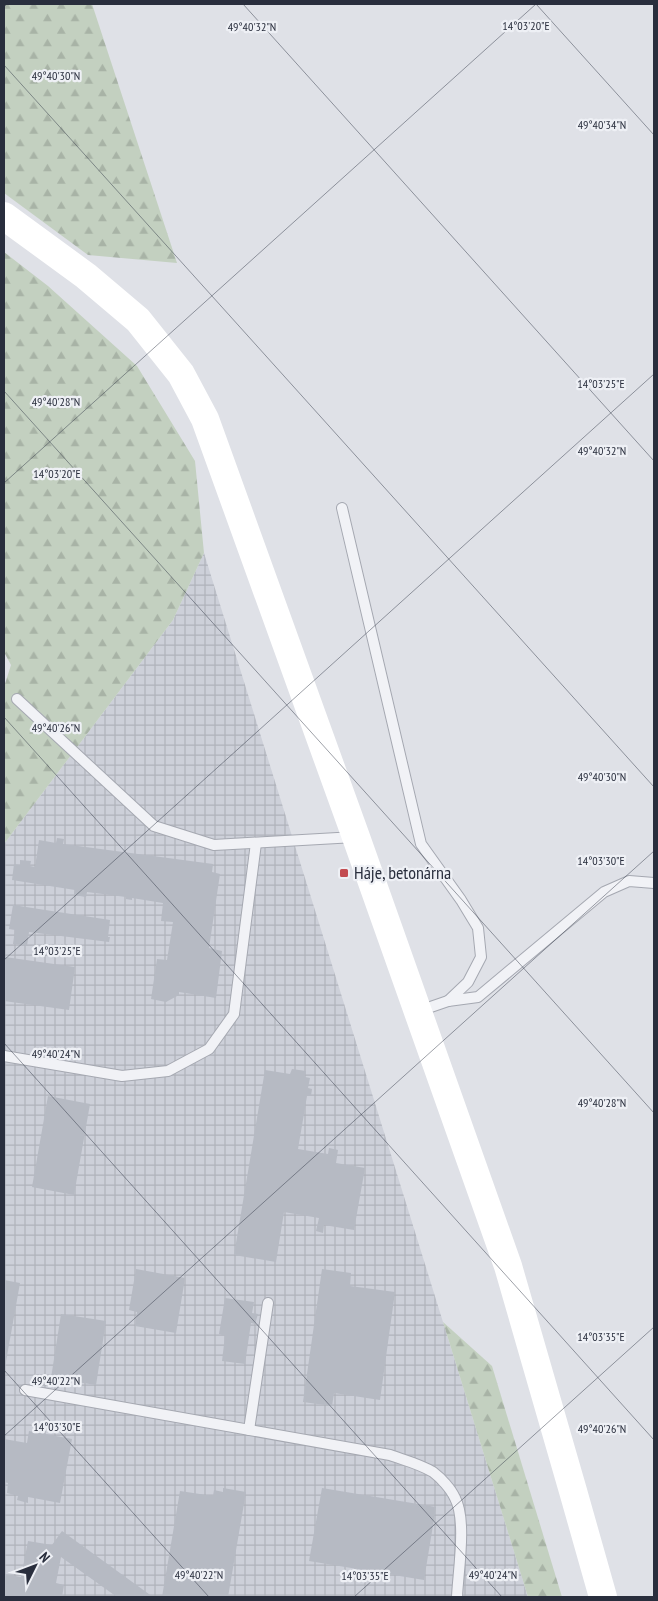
<svg xmlns="http://www.w3.org/2000/svg" width="658" height="1601" viewBox="0 0 658 1601" font-family="'PT Sans Narrow',sans-serif">
<style>
.industrial{fill:url(#industrial-grid)}
.forest{fill:url(#forest-firs)}
.building{fill:#b6bac3}
.lines{fill:none;stroke-linecap:round;stroke-linejoin:round}
.lane-casing{stroke:#a5a8b1;stroke-width:12}
.lane{stroke:#f1f2f6;stroke-width:10}
.secondary{stroke:#fff;stroke-width:28}
.ticks{fill:none;stroke:#292e3d;stroke-width:1;stroke-opacity:0.45}
.poi-dot{fill:#c34c51;stroke:#eef0f5;stroke-width:2}
.labels{text-anchor:middle;stroke-width:4.5;stroke-linejoin:round;paint-order:stroke}
.poi-label{font-size:18px;fill:#292e3d;stroke:#eef0f5;text-anchor:start}
.ticks-label{font-size:12px;text-anchor:middle;fill:#292e3d;stroke:#eef0f5;stroke-width:4.5;stroke-linejoin:round;paint-order:stroke}
</style>
<defs>
<pattern id="industrial-grid" width="8" height="8" patternUnits="userSpaceOnUse" patternTransform="scale(1.25)"><rect width="8" height="8" fill="#cdd0d9"/><path d="M0 4h8M4 0v8" fill="none" stroke="#b0b3bb"/></pattern>
<pattern id="forest-firs" width="22" height="20" patternUnits="userSpaceOnUse" patternTransform="scale(1.25)"><rect width="22" height="20" fill="#c3d0c0"/><path d="M5 1l3.5 6h-7zM16 11l3.5 6h-7z" fill="#a8b3a6"/></pattern>
</defs>
<rect width="100%" height="100%" fill="#dfe1e7"/>
<polygon class="industrial" points="204,553 443,1322 528,1597 4,1597 4,844 173,620"/>
<g class="forest">
<polygon points="4,4 92,4 177,263 88,255 4,193"/>
<polygon points="4,252 48,286 137,366 195,461 204,553 173,620 4,844 4,687 11,665 4,652"/>
<polygon points="443,1322 492,1366 562,1597 528,1597"/>
</g>
<g class="building">
<polygon points="57,838 64,839 63,844 213,864 212,872 220,874 209,948 222,951 216,998 179,992 179,995 166,1002 151,999 157,959 167,960 173,922 161,921 163,903 132,898 132,900 126,899 126,897 87,892 86,897 74,895 75,890 12,880 14,864 20,865 20,860 31,861 30,866 35,867 39,840 56,843"/>
<polygon points="13,905 110,920 108,937 110,937 109,942 29,932 27,946 13,944 15,930 9,929"/>
<polygon points="5,957 75,967 69,1010 4,1001"/>
<polygon points="292,1069 306,1071 305,1077 310,1078 308,1088 312,1089 311,1096 307,1096 298,1149 328,1154 329,1148 338,1150 336,1163 365,1168 354,1230 324,1225 323,1233 316,1231 319,1218 284,1212 276,1262 234,1255 265,1070 290,1074"/>
<polygon points="48,1096 90,1104 74,1195 32,1187"/>
<polygon points="136,1269 185,1278 176,1333 135,1326 137,1312 129,1310"/>
<polygon points="322,1269 351,1273 350,1286 395,1292 380,1400 334,1393 332,1406 303,1402"/>
<polygon points="4,1280 20,1283 5,1367 4,1367"/>
<polygon points="225,1298 254,1302 252,1313 258,1314 255,1324 251,1323 245,1364 222,1361 225,1336 219,1334"/>
<polygon points="61,1314 106,1321 96,1385 51,1378"/>
<polygon points="29,1431 72,1439 60,1503 28,1497 28,1503 17,1500 18,1496 7,1493 8,1483 4,1482 4,1439 27,1443"/>
<polygon points="223,1488 246,1492 228,1597 162,1597 180,1491 213,1496 214,1490 223,1492"/>
<polygon points="322,1488 436,1507 424,1580 309,1561"/>
<polygon points="62,1531 153,1597 117,1597 61,1557 56,1583 64,1585 62,1597 4,1597 4,1574 21,1577 28,1541 52,1545"/>
</g>
<g class="lines">
<defs>
<g id="lane">
<polyline points="342,508 421,844 461,900 478,928 481,957 468,982 448,1001 419,1011"/>
<polyline points="17,699 154,826 214,845 355,837"/>
<polyline points="448,1001 478,997 604,892 629,881 654,883"/>
<polyline points="4,1056 122,1076 168,1071 209,1049 234,1014 256,843"/>
<path d="M25,1390L390,1455C404,1460 420,1464 433,1472C441,1478 451,1489 455,1498C467,1520 458,1572 457,1597"/>
<polyline points="249,1430 268,1303"/>
</g>
</defs>
<use href="#lane" class="lane-casing"/>
<use href="#lane" class="lane"/>
<polyline class="secondary" points="4,216 86,276 138,320 181,374 205,419 356,837 508,1266 573,1491 603,1597"/>
</g>
<path class="ticks" d="M243,4L654,461M536,4L654,135M4,7L7,4M4,65L654,787M4,391L654,1113M4,483L536,4M4,717L654,1440M4,960L654,374M4,1043L502,1597M4,1370L209,1597M4,1436L654,851M354,1597L654,1327"/>
<rect class="poi-dot" x="339" y="868" width="10" height="10" rx="2.5"/>
<g class="labels">
<g class="poi-label">
<text x="354" y="879">Háje, betonárna</text>
</g>
</g>
<g class="ticks-label">
<text x="526" y="30">14°03'20"E</text>
<text x="252" y="31">49°40'32"N</text>
<text x="56" y="80">49°40'30"N</text>
<text x="602" y="129">49°40'34"N</text>
<text x="601" y="388">14°03'25"E</text>
<text x="56" y="406">49°40'28"N</text>
<text x="602" y="455">49°40'32"N</text>
<text x="57" y="478">14°03'20"E</text>
<text x="56" y="732">49°40'26"N</text>
<text x="602" y="781">49°40'30"N</text>
<text x="601" y="865">14°03'30"E</text>
<text x="57" y="955">14°03'25"E</text>
<text x="56" y="1058">49°40'24"N</text>
<text x="602" y="1107">49°40'28"N</text>
<text x="601" y="1341">14°03'35"E</text>
<text x="56" y="1385">49°40'22"N</text>
<text x="57" y="1431">14°03'30"E</text>
<text x="602" y="1433">49°40'26"N</text>
<text x="199" y="1579">49°40'22"N</text>
<text x="493" y="1579">49°40'24"N</text>
<text x="365" y="1580">14°03'35"E</text>
</g>
<rect width="658" height="1601" fill="none" stroke="#292e3d" stroke-width="10"/>
<g transform="translate(35 1566) rotate(48)" stroke="#eef0f5" stroke-width="4" paint-order="stroke">
<path d="M0-4L9 19L0 12L-9 19Z" fill="#292e3d"/>
<text y="-8" font-size="14" font-weight="bold" text-anchor="middle" fill="#292e3d">N</text>
</g>
</svg>
